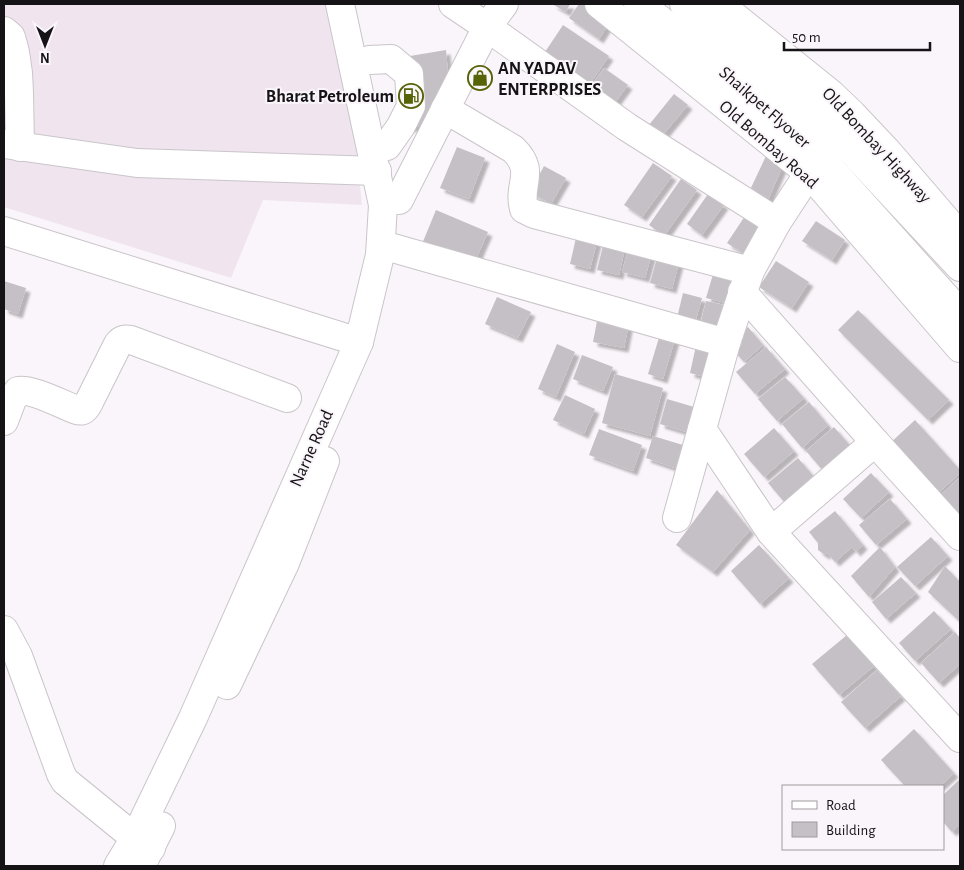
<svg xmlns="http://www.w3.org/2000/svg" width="964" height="870" viewBox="0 0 964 870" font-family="'Alegreya Sans',sans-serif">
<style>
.built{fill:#f0e5ef}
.building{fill:#c5c0c5;filter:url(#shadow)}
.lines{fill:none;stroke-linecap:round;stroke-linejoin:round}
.minor-casing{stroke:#cac5c9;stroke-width:30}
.major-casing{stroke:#cac5c9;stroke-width:30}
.minor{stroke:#fff;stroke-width:28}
.major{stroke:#fff;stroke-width:28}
.labels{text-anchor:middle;stroke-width:4;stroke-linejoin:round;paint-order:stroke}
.poi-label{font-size:18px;font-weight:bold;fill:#151315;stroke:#faf5fa;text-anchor:start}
.street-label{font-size:18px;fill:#151315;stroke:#faf5fa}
</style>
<defs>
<filter id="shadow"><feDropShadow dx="4.5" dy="4.5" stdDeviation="1" flood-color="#0004"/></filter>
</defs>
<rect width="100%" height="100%" fill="#faf5fa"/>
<polygon class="built" points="4,4 335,4 345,44 362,205 263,200 231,278 4,207"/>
<g class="building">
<polygon points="552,4 570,4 566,12"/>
<polygon points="579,4 586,4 611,20 599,39 569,18"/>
<polygon points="563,25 609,56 584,92 539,61"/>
<polygon points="446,50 450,98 438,122 409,128 398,58"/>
<polygon points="604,68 628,85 611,108 587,91"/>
<polygon points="674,94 688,105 657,142 644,131"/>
<polygon points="457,147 485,158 469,199 440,188"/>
<polygon points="766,156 784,163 768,200 749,192"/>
<polygon points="653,163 672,176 642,217 624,205"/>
<polygon points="544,166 566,178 551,204 530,192"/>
<polygon points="681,179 697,190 664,236 649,225"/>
<polygon points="708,194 724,205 702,235 687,224"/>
<polygon points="436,210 488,232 473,266 422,244"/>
<polygon points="745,216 768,231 750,258 727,243"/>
<polygon points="816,221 845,240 832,260 802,241"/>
<polygon points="578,229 599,234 590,269 570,264"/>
<polygon points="605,238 626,243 619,275 597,270"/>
<polygon points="629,246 652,253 645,278 622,272"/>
<polygon points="658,254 680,259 672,289 650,283"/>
<polygon points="776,261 809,282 792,308 759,287"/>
<polygon points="714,271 738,277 730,304 706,298"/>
<polygon points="4,281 26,288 18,314 4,309"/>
<polygon points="683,293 702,298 694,326 676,322"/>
<polygon points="497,297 531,312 518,338 485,324"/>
<polygon points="706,301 729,306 722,335 699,329"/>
<polygon points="858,310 949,400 928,420 838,330"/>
<polygon points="598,316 629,323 624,348 593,342"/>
<polygon points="748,327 763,345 744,362 734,351 742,344 740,341 744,337 740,333"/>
<polygon points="661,331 676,336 663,379 648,374"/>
<polygon points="697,341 717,346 709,378 690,373"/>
<polygon points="557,344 575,352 556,397 538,389"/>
<polygon points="766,347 785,369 755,394 736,372"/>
<polygon points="582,355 613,367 603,391 573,379"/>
<polygon points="615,374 663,388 650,436 602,423"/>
<polygon points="785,377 804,398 777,421 758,399"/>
<polygon points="565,395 595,409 584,434 553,420"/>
<polygon points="667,399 701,409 693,434 660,424"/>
<polygon points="809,402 828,425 802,448 782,424"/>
<polygon points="915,420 960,470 960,473 934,497 888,445"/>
<polygon points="834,427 853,449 825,473 806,451"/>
<polygon points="774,428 794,451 764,477 744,454"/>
<polygon points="599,429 642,445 633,471 589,455"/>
<polygon points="653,436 683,445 675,468 646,458"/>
<polygon points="798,458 815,478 785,503 768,483"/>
<polygon points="871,473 889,492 861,518 843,499"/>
<polygon points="960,477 960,524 934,501"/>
<polygon points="717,490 750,530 713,572 676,545"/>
<polygon points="890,499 907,519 876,545 859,525"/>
<polygon points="835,511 863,545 856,552 852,547 835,562 827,553 825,555 818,550 818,543 809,532"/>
<polygon points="931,537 948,556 915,586 897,567"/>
<polygon points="759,545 789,578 760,604 731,571"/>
<polygon points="880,547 895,567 869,597 851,576"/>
<polygon points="945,566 960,582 960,622 928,592"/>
<polygon points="901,577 916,593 886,619 872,602"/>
<polygon points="934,611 951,629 915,661 899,643"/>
<polygon points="955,632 960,638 960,664 939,683 921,663"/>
<polygon points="847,635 874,666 839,695 812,664"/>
<polygon points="877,670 901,696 865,728 841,702"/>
<polygon points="914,729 954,773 940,786 905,786 881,760"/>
<polygon points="960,779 960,824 952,832 943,822 943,795"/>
</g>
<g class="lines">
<defs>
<g id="minor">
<polyline points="453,4 487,27 627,127 777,222"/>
<polyline points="4,31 11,37 15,52 18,73 19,93 20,147"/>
<polyline points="369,60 391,59 409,74 411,106 401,126 387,146"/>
<path d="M445,109L513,149C537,172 517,184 524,209L534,214L750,271"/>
<polyline points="4,144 137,163 377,171"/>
<polyline points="809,173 777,222 750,271 726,343 702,429 771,532 960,738"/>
<polyline points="399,200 487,27 504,4"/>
<polyline points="4,231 359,342"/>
<polyline points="393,248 726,343"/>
<polyline points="742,292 875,442 771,532"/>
<path d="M4,421L12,400L18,391C31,388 63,405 77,410C83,412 85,409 88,404L118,344C122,339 125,339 131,340L287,398"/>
<polyline points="875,442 960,536"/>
<polyline points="677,518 702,429"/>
<polyline points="4,630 18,656 61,774 65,781 135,838 151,848"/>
</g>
<g id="major">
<polyline points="599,4 809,173 960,348"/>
<polyline points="638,4 654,15 795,129 960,313"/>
<polyline points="684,4 823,120 960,267"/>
<polyline points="719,4 831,94 852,114 886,150 960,236"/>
<polyline points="227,685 285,563 325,461"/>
<polyline points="118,866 135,838 193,718 359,342 380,255 383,205 340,4"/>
<polyline points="141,866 161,826"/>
</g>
</defs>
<use href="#minor" class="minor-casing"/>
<use href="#major" class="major-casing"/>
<use href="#minor" class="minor"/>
<use href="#major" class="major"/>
</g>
<defs>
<symbol id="shop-ring" viewBox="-11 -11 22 22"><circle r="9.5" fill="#faf5fa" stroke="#566306" stroke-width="1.5"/><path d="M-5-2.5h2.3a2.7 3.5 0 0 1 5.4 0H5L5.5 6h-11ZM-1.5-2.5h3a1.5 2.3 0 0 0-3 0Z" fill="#566306"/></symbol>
<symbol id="fuel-ring" viewBox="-11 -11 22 22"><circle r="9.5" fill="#faf5fa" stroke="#566306" stroke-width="1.5"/><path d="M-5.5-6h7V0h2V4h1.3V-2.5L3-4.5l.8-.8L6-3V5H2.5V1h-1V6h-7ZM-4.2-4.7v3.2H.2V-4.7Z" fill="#566306"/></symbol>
</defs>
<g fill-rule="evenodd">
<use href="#shop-ring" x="466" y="64" width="28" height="28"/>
<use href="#fuel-ring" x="397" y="82" width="28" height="28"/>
</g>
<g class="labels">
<g class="poi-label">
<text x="498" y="74">AN YADAV<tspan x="498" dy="21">ENTERPRISES</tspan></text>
<text x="394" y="102" text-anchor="end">Bharat Petroleum</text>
</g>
<g class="street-label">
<text transform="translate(765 107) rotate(41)" y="6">Shaikpet Flyover</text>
<text transform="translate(769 144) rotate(41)" y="6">Old Bombay Road</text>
<text transform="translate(877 145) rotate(47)" y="6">Old Bombay Highway</text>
<text transform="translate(311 448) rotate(-66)" y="6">Narne Road</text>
</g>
</g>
<rect width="964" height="870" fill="none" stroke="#151315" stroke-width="10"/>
<rect x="782" y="785" width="162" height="65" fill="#faf5fa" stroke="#9e9b9e"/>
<rect x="792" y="801" width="25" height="8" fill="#ffffff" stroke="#9e9b9e"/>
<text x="826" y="810" font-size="15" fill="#151315">Road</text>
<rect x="792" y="822" width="25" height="15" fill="#c5c0c5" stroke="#9e9b9e"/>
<text x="826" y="835" font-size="15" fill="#151315">Building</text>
<g transform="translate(45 45) rotate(180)" stroke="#faf5fa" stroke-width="4" paint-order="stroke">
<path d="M0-4L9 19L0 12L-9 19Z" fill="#151315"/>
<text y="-8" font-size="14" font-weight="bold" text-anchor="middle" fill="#151315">N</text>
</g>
<path d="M784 42v8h146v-8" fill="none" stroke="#151315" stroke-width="2.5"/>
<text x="792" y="42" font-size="15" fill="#151315" stroke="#faf5fa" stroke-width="4" paint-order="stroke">50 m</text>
</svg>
